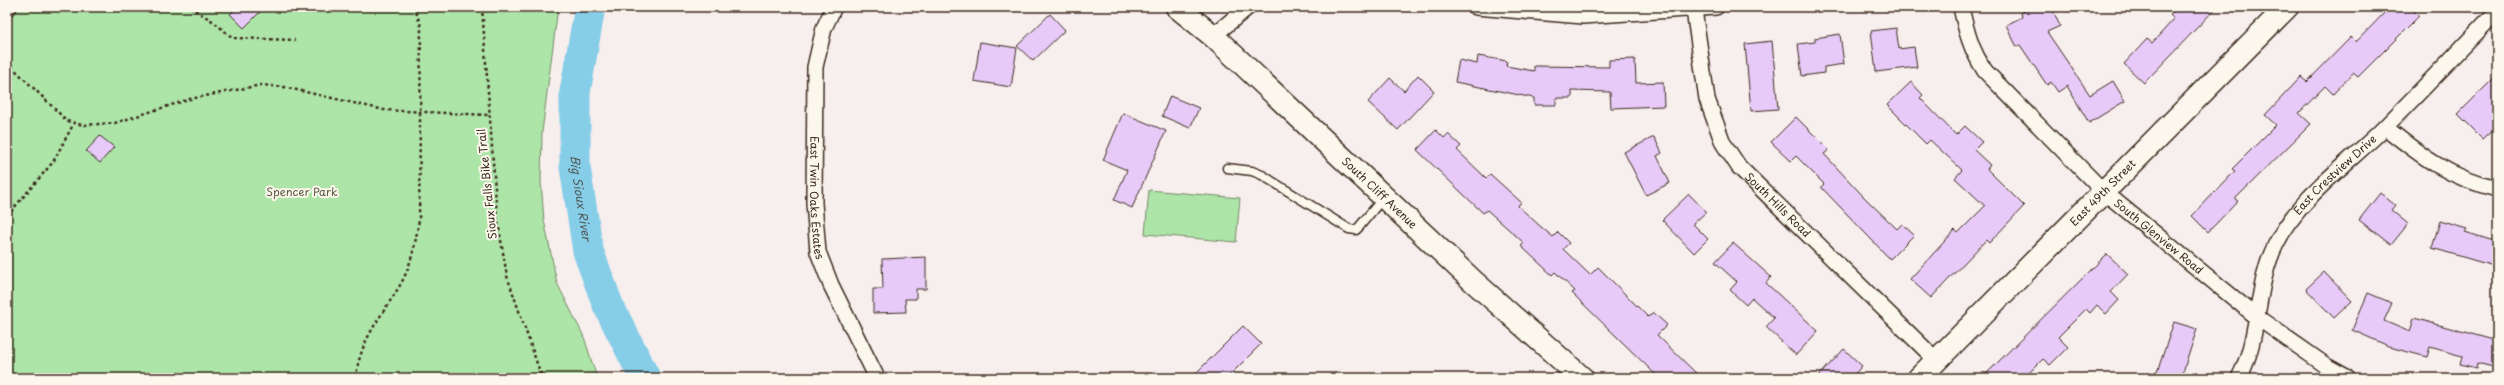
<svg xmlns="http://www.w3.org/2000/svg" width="2504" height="385" viewBox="0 0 2504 385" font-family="'Playpen Sans',sans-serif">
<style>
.green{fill:#ade5a8;stroke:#748863}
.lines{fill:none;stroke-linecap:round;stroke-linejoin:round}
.river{stroke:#86cde8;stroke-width:31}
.building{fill:#e8caf8;stroke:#3b2a1e}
.lane-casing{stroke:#3b2a1e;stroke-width:11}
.street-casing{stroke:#3b2a1e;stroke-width:18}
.secondary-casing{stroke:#3b2a1e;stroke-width:25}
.path{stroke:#3b2a1e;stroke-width:2.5;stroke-dasharray:3 3;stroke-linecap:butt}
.lane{stroke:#fbf7ec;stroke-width:8}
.street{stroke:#fbf7ec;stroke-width:15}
.secondary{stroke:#fbf7ec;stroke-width:22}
.labels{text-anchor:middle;stroke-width:4;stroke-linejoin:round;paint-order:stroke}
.street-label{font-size:11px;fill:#3b2a1e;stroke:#fbf7ec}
.park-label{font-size:11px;fill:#585940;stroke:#fbf7ec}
.water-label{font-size:12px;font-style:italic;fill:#525b5b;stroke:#fbf7ec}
</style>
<rect width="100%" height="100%" fill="#f7eeee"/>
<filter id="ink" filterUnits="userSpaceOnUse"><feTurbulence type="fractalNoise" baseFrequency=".025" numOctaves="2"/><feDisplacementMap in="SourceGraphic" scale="8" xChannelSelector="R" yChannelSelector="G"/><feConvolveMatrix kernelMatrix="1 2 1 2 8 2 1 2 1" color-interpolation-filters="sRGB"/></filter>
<g filter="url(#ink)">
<g class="green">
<polygon points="7,7 558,7 542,132 541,182 544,220 557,283 584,337 597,378 7,378"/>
<polygon points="1149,190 1240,198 1236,242 1145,234"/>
</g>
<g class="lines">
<path class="river" id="s1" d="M590,7L575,92V167L588,251L608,305L645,378"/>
</g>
<g class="building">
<polygon points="238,7 265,7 244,28 230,14"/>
<polygon points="2032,7 2051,7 2060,26 2047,32 2090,95 2113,81 2125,101 2089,123 2067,86 2058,92 2051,82 2047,85 2020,45 2017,47 2006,25 2022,17 2021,13"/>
<polygon points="2178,7 2217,7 2144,83 2124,64 2147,39 2152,43 2174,19 2170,15"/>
<polygon points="2390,7 2410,7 2419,16 2358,77 2353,73 2333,94 2325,86 2299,113 2311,124 2235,199 2238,201 2208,232 2192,216 2235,171 2232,169 2276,125 2265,115 2301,77 2307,82 2351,37 2356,42"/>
<polygon points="1050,14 1065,30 1033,61 1017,46"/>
<polygon points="1896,28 1899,49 1914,47 1917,67 1876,72 1871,31"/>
<polygon points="1840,34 1844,64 1824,67 1824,73 1802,76 1798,44 1815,42 1815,38"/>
<polygon points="1772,41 1778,109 1751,111 1745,44"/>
<polygon points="980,42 1017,48 1011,87 974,81"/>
<polygon points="1478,56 1507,61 1506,66 1534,71 1534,66 1609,67 1609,60 1635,59 1636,83 1663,82 1664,106 1611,108 1610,92 1572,91 1572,98 1556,98 1556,105 1534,105 1534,98 1455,82 1459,60 1477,64"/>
<polygon points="1418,75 1434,91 1398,130 1368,102 1390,78 1404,91"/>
<polygon points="2497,75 2497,126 2483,139 2458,114"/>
<polygon points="1911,82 1923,95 1920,98 1956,135 1965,126 1982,142 1974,150 1990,165 1987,169 2024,206 1989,243 1986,240 1931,298 1910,279 1955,230 1958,233 1985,206 1955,178 1962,170 1930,140 1926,144 1887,105"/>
<polygon points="1170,96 1199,108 1190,128 1162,116"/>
<polygon points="1123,113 1166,131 1132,208 1114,200 1127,170 1103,160"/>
<polygon points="1796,117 1829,150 1824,154 1865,198 1897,229 1902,224 1914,235 1890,259 1821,187 1824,184 1796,156 1791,161 1771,142"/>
<polygon points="1436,130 1444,138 1448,134 1461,146 1457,150 1486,178 1490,174 1521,202 1518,206 1540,226 1553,237 1558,232 1569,243 1563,249 1590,275 1598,267 1648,317 1653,312 1667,325 1657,335 1701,378 1659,378 1572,293 1575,291 1555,272 1552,275 1521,246 1524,243 1487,210 1483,213 1417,150"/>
<polygon points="100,136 114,147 100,163 86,151"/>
<polygon points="1654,137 1662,153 1657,156 1670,183 1646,195 1624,152"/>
<polygon points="2380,193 2395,205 2391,210 2408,224 2391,245 2359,220"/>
<polygon points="1689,194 1706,212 1693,224 1708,239 1694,253 1662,220"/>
<polygon points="2440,221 2467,229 2465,232 2497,242 2497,267 2432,248"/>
<polygon points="1733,243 1771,277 1766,283 1818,331 1796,355 1766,327 1774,318 1752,298 1746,305 1730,290 1737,282 1715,262"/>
<polygon points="2107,254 2128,274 2111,292 2119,300 2106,314 2097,305 2090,313 2086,309 2058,337 2068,347 2050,365 2043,359 2024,378 1982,378"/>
<polygon points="926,257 926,289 916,289 916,299 905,299 906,312 873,313 873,289 883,289 882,259"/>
<polygon points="2324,272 2352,301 2334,318 2306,289"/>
<polygon points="2368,293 2392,303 2384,321 2410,332 2414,318 2497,341 2497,368 2477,363 2476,368 2460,364 2462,356 2430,347 2427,357 2393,348 2352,330"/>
<polygon points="2174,322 2197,329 2181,378 2155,378"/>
<polygon points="1243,326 1261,344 1227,378 1191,378"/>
<polygon points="1844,349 1862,366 1851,378 1817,378"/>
</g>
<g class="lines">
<defs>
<g id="lane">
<polyline points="7,13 13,7"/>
<polyline points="1227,168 1252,171 1262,175 1349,229 1356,230 1359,227 1383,198"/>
</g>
<g id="street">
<path id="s2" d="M834,7L824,28L815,67L814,203L818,252L831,285L877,378"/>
<polyline points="1476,7 1583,16 1716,7"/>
<path id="s3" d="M1961,7C1966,31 1971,50 1985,71L2103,191L2258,318L2328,367L2348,378"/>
<path id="s4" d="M1694,10L1707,99L1723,143L1739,167L1936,360"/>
<polyline points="1213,36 1248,7"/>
<path d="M2385,127C2422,157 2450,178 2497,189"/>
<path id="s5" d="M2239,378C2261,336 2255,285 2276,244C2300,196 2348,164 2385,127C2423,89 2460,50 2497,11"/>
</g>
<g id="secondary">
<path id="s6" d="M1177,7L1213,36L1473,281L1582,378"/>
<path id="s7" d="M1919,378L2287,7"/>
</g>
</defs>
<use href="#lane" class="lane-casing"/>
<use href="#street" class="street-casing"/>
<use href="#secondary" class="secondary-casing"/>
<g class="path">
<polyline points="190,7 211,20 233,38 295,40"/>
<polyline points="295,7 304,15"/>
<polyline points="482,7 497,217 507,276 542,378"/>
<polyline points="7,62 67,121 83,125 115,123 190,99 261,85 284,87 384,110 488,115"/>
<polyline points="7,216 53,162 74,123"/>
<path d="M356,378C359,341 381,317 399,287C411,267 416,242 419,219L421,26L414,7"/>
</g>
<use href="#lane" class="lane"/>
<use href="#street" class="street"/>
<use href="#secondary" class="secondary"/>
</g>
</g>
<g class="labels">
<g class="street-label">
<text dy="4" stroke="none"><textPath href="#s5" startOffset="231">East Crestview Drive</textPath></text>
<text transform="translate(487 184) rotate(-96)" y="4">Sioux Falls Bike Trail</text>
<text dy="4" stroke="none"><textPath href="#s7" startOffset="261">East 49th Street</textPath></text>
<text dy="4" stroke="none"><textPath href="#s6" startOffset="275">South Cliff Avenue</textPath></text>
<text dy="4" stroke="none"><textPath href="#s2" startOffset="194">East Twin Oaks Estates</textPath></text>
<text dy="4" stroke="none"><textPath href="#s4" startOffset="220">South Hills Road</textPath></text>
<text dy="4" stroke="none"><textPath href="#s3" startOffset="309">South Glenview Road</textPath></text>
</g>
<g class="park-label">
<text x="302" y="196">Spencer Park</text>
</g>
<g class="water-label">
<text dy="4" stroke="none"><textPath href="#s1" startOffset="193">Big Sioux River</textPath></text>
</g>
</g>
<rect width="2504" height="385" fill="none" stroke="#fbf7ec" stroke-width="24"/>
<rect x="12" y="12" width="2480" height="361" fill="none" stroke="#3b2a1e" stroke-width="1.5" filter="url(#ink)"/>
</svg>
